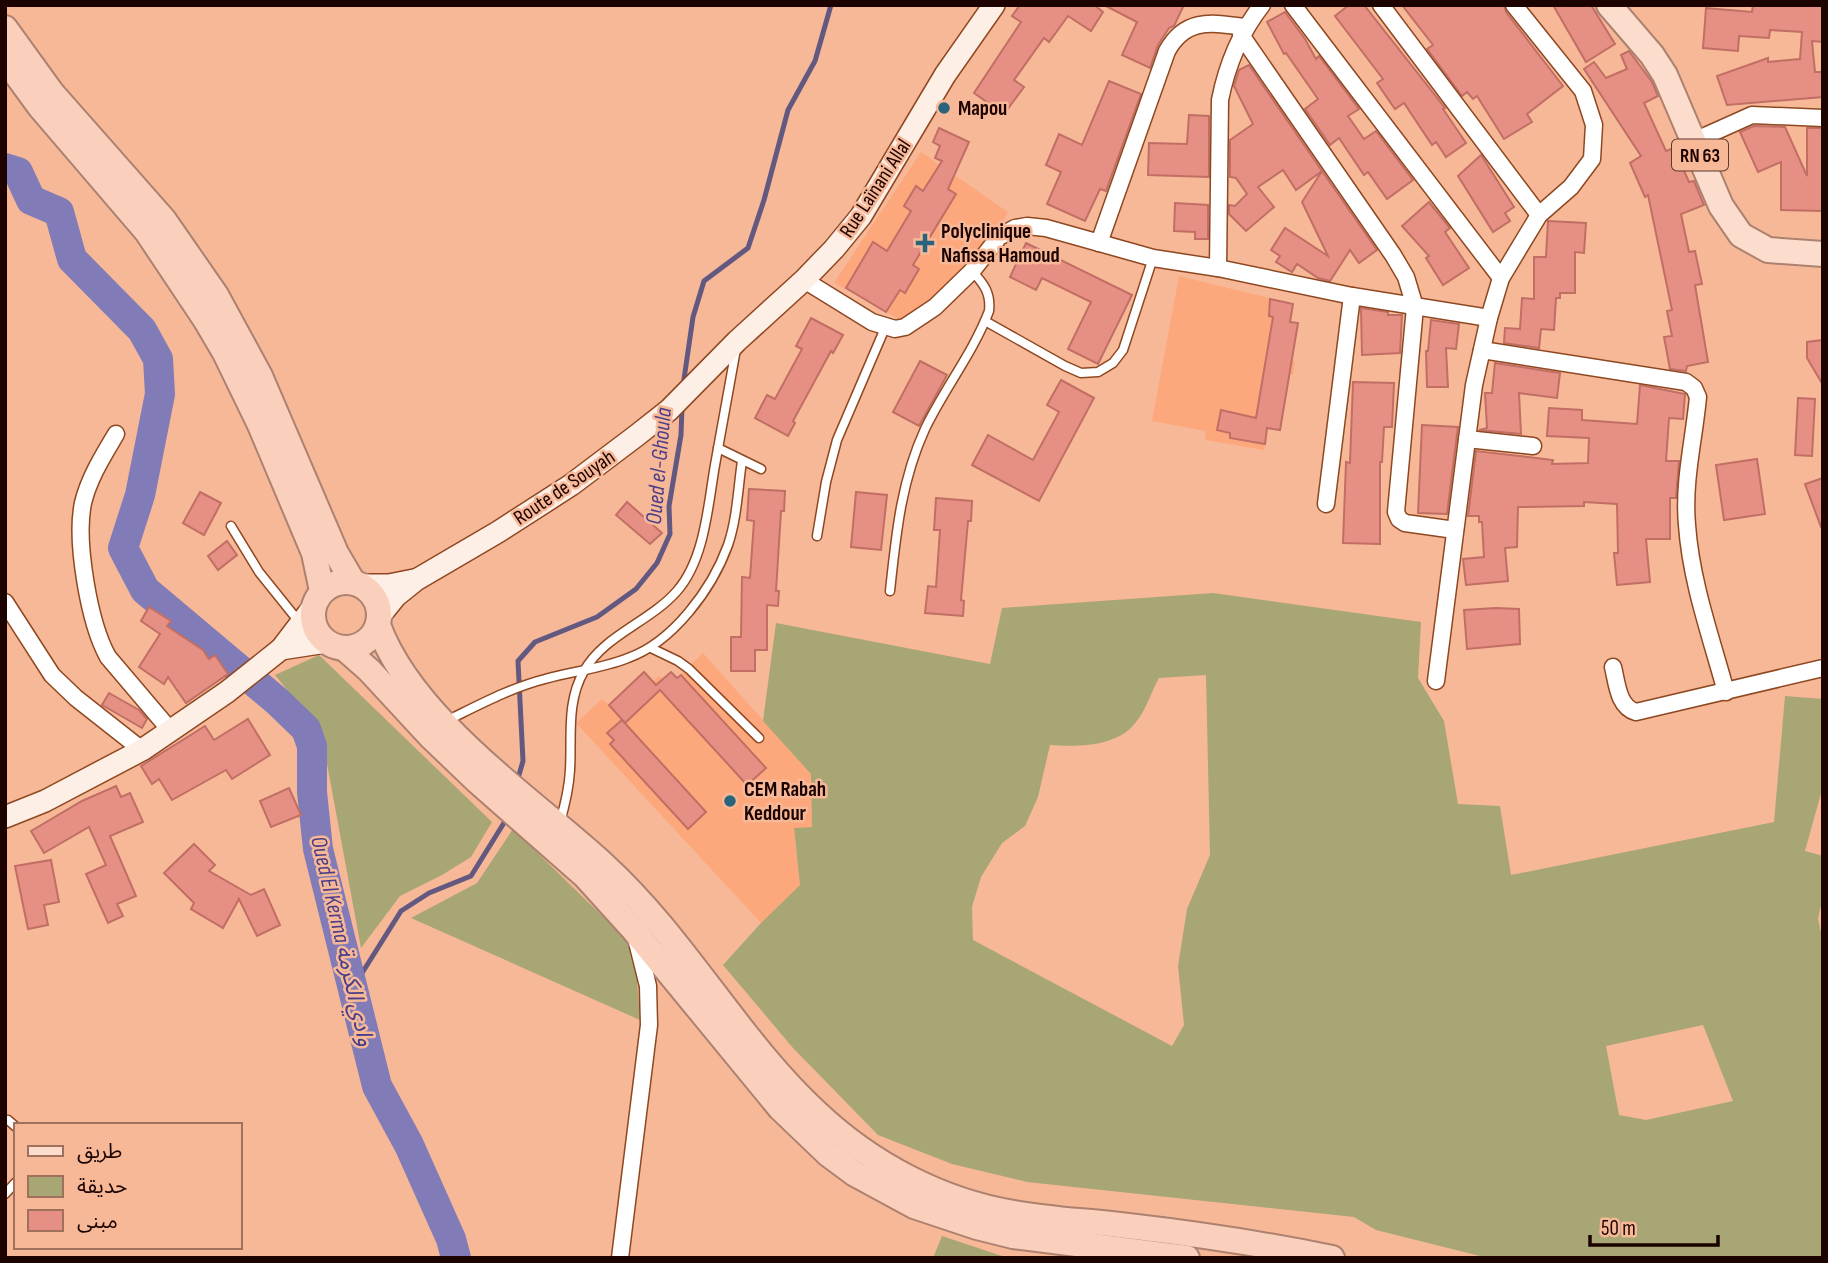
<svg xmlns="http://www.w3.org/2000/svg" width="1828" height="1263" viewBox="0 0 1828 1263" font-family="'Sofia Sans Condensed','Noto Sans Arabic',sans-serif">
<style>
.built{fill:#fda87c}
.green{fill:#a7a674;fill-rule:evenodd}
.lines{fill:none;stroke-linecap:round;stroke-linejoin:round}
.stream{stroke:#635880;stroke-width:5}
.river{stroke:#817cb7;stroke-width:30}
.building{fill:#e69085;stroke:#c16e64;stroke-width:2}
.service-casing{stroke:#8e4821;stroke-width:11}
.minor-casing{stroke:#8e4821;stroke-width:19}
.secondary-casing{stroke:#8e4821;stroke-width:24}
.primary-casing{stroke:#ac816f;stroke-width:28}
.trunk-casing{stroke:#ac816f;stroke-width:28}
.service{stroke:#fff;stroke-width:8}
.minor{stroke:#fff;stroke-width:16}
.secondary{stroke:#fdeee6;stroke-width:21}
.primary{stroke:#fbdccd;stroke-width:24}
.trunk{stroke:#fad0bc;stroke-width:24}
.poi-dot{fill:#29647c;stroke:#f7b898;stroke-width:2.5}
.labels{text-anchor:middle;stroke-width:5;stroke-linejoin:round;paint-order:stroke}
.shield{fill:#f7b898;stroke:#5e392e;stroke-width:2}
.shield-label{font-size:19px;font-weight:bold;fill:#1c0300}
.poi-label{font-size:21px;font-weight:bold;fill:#1c0300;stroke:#f7b898;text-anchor:start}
.street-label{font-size:21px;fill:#1c0300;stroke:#f7b898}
.water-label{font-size:23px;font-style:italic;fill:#4a3e88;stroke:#f7b898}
</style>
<rect width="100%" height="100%" fill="#f7b898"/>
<g class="built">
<polygon points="921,152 1008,212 972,274 943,290 902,321 834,283"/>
<polygon points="1179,276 1293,304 1290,321 1298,323 1292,361 1295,362 1293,375 1290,374 1280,430 1267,428 1264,450 1205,440 1206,431 1152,421"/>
<polygon points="703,653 811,774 812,827 794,829 800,885 761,923 576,723 602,699 609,705 644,672 653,681 659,676 663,679 671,672 677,678"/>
</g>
<g class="green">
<path d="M1213,593L1421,622L1418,678L1444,721L1458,804L1500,806L1511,875L1774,822L1785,696L1823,699V786L1805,851L1823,856V896L1818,919L1823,941V1258H1488L1376,1230L1354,1217L1027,1182L952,1164L878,1135L793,1048L723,965L761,923L800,885L794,828L812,827L811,774L763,721L776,623L990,664L1002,608ZM1206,675L1210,855L1187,909L1178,966L1184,1025L1172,1046L973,940L972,907L981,877L1002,843L1025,826L1038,797L1050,745C1077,747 1118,747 1136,722C1146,710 1151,692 1159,678ZM1703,1025L1733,1101L1646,1120L1619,1115L1606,1046Z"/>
<polygon points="319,655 492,822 471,857 442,875 400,896 361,948 321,731 275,675"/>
<polygon points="513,829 627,940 637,980 640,1020 411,918 477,883"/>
<polygon points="942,1236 1008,1258 933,1258"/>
</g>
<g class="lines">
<g class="stream">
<polyline points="683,386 693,317 704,281 748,248 764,200 788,110 815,61 831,5"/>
<polyline points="517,782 523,761 518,661 535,642 597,617 636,589 657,563 670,534 669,506 681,435 682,407"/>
<polyline points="352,989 401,911 429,893 471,876 507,818"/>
</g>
<polyline class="river" points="5,168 18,172 31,200 59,212 72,259 142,330 158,359 160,394 140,495 123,548 145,590 277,701 306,729 312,746 312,792 318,849 377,1086 409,1145 451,1239 456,1258"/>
</g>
<g class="building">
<polygon points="1020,5 1094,5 1103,12 1091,31 1068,16 1049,42 1044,38 1014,80 1024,87 1004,114 974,93 1021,22 1012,16"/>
<polygon points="1104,5 1184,5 1174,26 1169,28 1158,45 1150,68 1122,55 1137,22"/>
<polygon points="1349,5 1364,5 1445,108 1443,109 1466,143 1446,157 1436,142 1432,145 1404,103 1395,109 1377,83 1383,79 1335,16"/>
<polygon points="1402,5 1504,5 1506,12 1563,86 1527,114 1532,122 1504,139 1477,96 1473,99 1467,92 1462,96 1427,49 1433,45"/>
<polygon points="1553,5 1591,5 1615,44 1586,62"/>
<polygon points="1753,5 1823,5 1823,42 1812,41 1815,72 1823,72 1823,97 1727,105 1717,76 1768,58 1768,62 1800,59 1802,32 1770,30 1769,38 1739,36 1738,51 1703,48 1706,8 1752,12"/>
<polygon points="1285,12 1305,39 1316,59 1319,56 1359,109 1348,116 1364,139 1376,131 1413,180 1387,199 1368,172 1364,175 1339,138 1330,145 1305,109 1318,99 1286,53 1284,54 1267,22"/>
<polygon points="1629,51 1652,82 1658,96 1644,103 1666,151 1674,148 1689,182 1694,181 1704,205 1681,214 1689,252 1695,251 1702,284 1695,285 1708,362 1687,366 1686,371 1670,369 1664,337 1672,336 1667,311 1672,310 1648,195 1645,197 1630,163 1641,156 1584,69 1594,62 1606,78 1627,69 1621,55"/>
<polygon points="1249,65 1322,171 1296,190 1283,170 1258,187 1274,207 1246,231 1229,214 1229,205 1235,206 1247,194 1236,178 1230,177 1230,140 1253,124 1234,86 1239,70"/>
<polygon points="1109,81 1141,94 1106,191 1100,189 1085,221 1047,204 1061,172 1046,165 1059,134 1082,145"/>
<polygon points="1189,115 1209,116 1209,177 1148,175 1149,143 1187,144"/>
<polygon points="1754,126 1785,127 1807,176 1807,128 1823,128 1823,211 1781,210 1781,162 1758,172 1740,132"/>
<polygon points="939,128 969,142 948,189 956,194 913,265 919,269 905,293 900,290 886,312 846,288 873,242 887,251 911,211 904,206 916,186 923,191 942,161 935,158 940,146 933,142"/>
<polygon points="1481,155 1514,207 1505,213 1510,221 1493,232 1458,176"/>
<polygon points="1322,171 1377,250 1359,263 1350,250 1330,281 1318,278 1297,264 1292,272 1276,262 1280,256 1271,250 1285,228 1328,256 1302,202"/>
<polygon points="1429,202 1450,228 1445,232 1469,268 1443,285 1426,258 1429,256 1402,226"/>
<polygon points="1175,203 1208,205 1208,239 1195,239 1195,232 1174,231"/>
<polygon points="1548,221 1586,223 1584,253 1575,252 1575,293 1560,293 1560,298 1556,298 1554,330 1541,329 1539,348 1504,343 1505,328 1520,329 1522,298 1534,299 1534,257 1546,257"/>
<polygon points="1026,243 1132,295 1098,364 1068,349 1091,302 1042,278 1036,290 1010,277"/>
<polygon points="1270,299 1293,304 1290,322 1298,323 1280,430 1267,428 1265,444 1230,438 1230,433 1217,430 1221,410 1256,418 1273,317 1269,316"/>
<polygon points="1361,308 1388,312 1388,315 1402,315 1400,353 1362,355"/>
<polygon points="811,318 843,335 833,353 831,351 793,421 795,423 788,436 755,418 767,395 775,399 802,349 796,346"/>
<polygon points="1431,320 1459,324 1456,349 1446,348 1448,387 1427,387 1426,351 1428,351"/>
<polygon points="1823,340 1823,385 1807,358 1807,342"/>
<polygon points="920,361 947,375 919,426 893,412"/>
<polygon points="1495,363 1560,373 1557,398 1519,393 1521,434 1479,430 1487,428 1485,393 1492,393"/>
<polygon points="1061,380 1094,398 1039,501 972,465 988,435 1033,460 1059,412 1047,405"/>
<polygon points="1353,382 1394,383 1392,427 1384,427 1382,462 1380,462 1380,544 1343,543 1346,462 1350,463"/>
<polygon points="1640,385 1685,394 1683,419 1669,418 1666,461 1679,461 1676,498 1670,498 1670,539 1646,539 1650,582 1617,585 1614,553 1618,553 1617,504 1584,502 1584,506 1518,507 1517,547 1505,548 1508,581 1466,585 1463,559 1484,557 1482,522 1479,522 1479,516 1468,516 1476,451 1553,460 1552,464 1588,463 1589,438 1547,436 1549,408 1582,410 1582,420 1637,424"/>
<polygon points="1798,398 1815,399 1812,456 1795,455"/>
<polygon points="1422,425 1458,427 1447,514 1418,513"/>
<polygon points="1757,459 1765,514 1724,520 1716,465"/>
<polygon points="1823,478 1823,527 1821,527 1805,484"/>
<polygon points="749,489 785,491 784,511 781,511 776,591 779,591 778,606 767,605 767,650 755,650 755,671 731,671 731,637 741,637 742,577 750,578 754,521 747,520"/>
<polygon points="200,492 221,503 204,535 183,523"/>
<polygon points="856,492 887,495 881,550 851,547"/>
<polygon points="936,498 972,501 971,521 968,521 961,600 964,601 963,616 925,613 928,586 936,587 940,530 934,530"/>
<polygon points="627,502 662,533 650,544 616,515"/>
<polygon points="227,541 237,555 218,570 208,556"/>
<polygon points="149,607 171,621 167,626 203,650 209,659 215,655 228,674 186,703 168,677 164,684 139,667 160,634 141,621"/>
<polygon points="1496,608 1519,609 1520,644 1467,649 1464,610"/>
<polygon points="644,672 656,685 671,672 677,678 681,675 766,768 747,785 660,690 625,723 609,705"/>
<polygon points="109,693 139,710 147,719 142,728 102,705"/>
<polygon points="248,719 270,755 232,779 226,770 172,800 159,779 152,784 141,766 205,726 214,740"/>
<polygon points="622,720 706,812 688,829 610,744 614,740 607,733"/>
<polygon points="116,786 121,797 130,793 143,822 110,836 136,896 117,904 123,916 108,923 86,874 106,865 89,827 44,853 31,831 82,801"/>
<polygon points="289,788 301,815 271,827 260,801"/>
<polygon points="194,844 215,865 209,871 251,895 264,889 280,925 257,936 239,899 223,928 191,909 194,903 164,873"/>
<polygon points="51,860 59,902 44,905 48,925 28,929 15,866"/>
</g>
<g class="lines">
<defs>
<g id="service">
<polyline points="985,321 1065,366 1081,373 1098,372 1113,363 1123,350 1153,258"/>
<polyline points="718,448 761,469"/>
<polyline points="231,526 259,572 300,623"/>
<polyline points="817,536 826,482 837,440 885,328"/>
<path d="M890,591C896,535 901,481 925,429C944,389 973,353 989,311C991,293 984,284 972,271"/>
<polyline points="651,648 678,661 689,669 759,738"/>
<path d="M446,721C479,705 510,688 545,679C573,671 601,669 628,658C673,642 712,589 728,545C737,519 738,488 742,461"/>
<path d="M560,822C565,805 569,788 570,770C572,737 566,702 584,671C604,635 650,622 677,591C705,559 708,505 715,465C722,426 729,387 736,349"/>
<polyline points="8,1120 16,1127"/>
<polyline points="5,1194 16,1182"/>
</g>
<g id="minor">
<polyline points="1293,5 1501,278"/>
<polyline points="1381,5 1539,215"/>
<polyline points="1241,35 1393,255 1406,277 1415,307 1396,512 1399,519 1405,523 1455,530"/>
<polyline points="1694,141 1752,115 1823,118"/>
<path d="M1099,243L1167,51C1186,17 1212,23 1245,27"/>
<path d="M1218,268L1220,100C1227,65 1240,33 1262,5"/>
<polyline points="804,280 872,322 895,329 905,327 935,307 972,271 999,237 1015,228 1027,226 1046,228 1153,258 1218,268 1352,296 1489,318"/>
<path d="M1482,350L1686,382L1694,388L1698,397C1694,440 1683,482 1687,525C1691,582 1711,637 1726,692"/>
<path d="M116,434C103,456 89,478 83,503C75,541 89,623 108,657L170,730"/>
<polyline points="1467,439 1533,446"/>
<polyline points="1326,504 1352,296"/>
<polyline points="5,602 52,675 76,698 142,750"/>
<path d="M1613,667C1617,683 1618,707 1636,712L1823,668"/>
<polyline points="1436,681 1474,385 1489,318 1501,278 1539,215 1571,187 1592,159 1594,125 1583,91 1514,5"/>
<polyline points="620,1258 649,1025 648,986 636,938"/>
</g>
<g id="secondary">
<polyline points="362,585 389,585 414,580"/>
<polyline points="379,617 396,596 416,580 498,532 571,485 636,436 669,410 737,341 804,280 834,249 861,216 945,75 994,5"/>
<polyline points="281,649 326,642"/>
<polyline points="5,817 45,801 142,750 227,692 281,649 313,607"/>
</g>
<polyline id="primary" points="1609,5 1652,55 1665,75 1721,206 1741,235 1768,250 1823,254"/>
<g id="trunk">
<polyline points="5,28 52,93 164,220 216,295 260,376 336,553 353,582"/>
<polyline points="5,59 40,107 147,232 205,319 225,353 260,425 314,553 322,591"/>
<circle cx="346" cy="615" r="33"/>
<path d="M378,625C412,719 531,798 604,865C685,939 737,1039 817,1113C871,1164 941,1201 1014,1213C1052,1220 1090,1221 1128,1226C1197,1234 1264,1244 1332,1258"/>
<polyline points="344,648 369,670 431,737 477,781 585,876 633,929 780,1108 828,1154 855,1174 914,1206 977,1227 1013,1236 1187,1258"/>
</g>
</defs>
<use href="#service" class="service-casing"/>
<use href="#minor" class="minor-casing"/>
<use href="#secondary" class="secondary-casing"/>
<use href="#primary" class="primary-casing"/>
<use href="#trunk" class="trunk-casing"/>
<use href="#service" class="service"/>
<use href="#minor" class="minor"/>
<use href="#secondary" class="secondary"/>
<use href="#primary" class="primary"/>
<use href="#trunk" class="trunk"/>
</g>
<g class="poi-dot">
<circle cx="944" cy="108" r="7"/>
<path d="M921.5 232.5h7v7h7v7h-7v7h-7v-7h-7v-7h7z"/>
<circle cx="730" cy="801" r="7"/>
</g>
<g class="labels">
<rect class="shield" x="1672" y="139.5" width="56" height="31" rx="5"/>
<g class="shield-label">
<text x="1700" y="162">RN 63</text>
</g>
<g class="poi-label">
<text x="958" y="115">Mapou</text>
<text x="941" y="238">Polyclinique<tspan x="941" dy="24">Nafissa Hamoud</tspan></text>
<text x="744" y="796">CEM Rabah<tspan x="744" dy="24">Keddour</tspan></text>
</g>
<g class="street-label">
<text transform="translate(875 188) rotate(-57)" y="7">Rue Laïnani Allal</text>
<text transform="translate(564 487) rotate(-34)" y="7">Route de Souyah</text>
</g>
<g class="water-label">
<text transform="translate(658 466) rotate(-85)" y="8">Oued el-Ghoula</text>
<text transform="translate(343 941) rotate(77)" y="8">Oued El Kerma وادي الكرمة</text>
</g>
</g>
<rect width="1828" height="1263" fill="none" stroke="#1c0300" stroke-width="14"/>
<rect x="14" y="1123" width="228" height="126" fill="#f7b898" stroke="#9f705b" stroke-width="2"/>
<rect x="28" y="1146" width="35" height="10" fill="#fbdccd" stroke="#9f705b" stroke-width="2"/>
<text x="77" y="1158" font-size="21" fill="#1c0300">طريق</text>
<rect x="28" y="1176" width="35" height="21" fill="#a7a674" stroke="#9f705b" stroke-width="2"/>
<text x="77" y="1193" font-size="21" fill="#1c0300">حديقة</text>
<rect x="28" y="1210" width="35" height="21" fill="#e69085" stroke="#9f705b" stroke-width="2"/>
<text x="77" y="1228" font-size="21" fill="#1c0300">مبنى</text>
<path d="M1590 1235v10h128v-10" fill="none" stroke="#1c0300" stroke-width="3.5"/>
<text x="1601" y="1235" font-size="21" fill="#1c0300" stroke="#f7b898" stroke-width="5" paint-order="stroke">50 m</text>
</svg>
